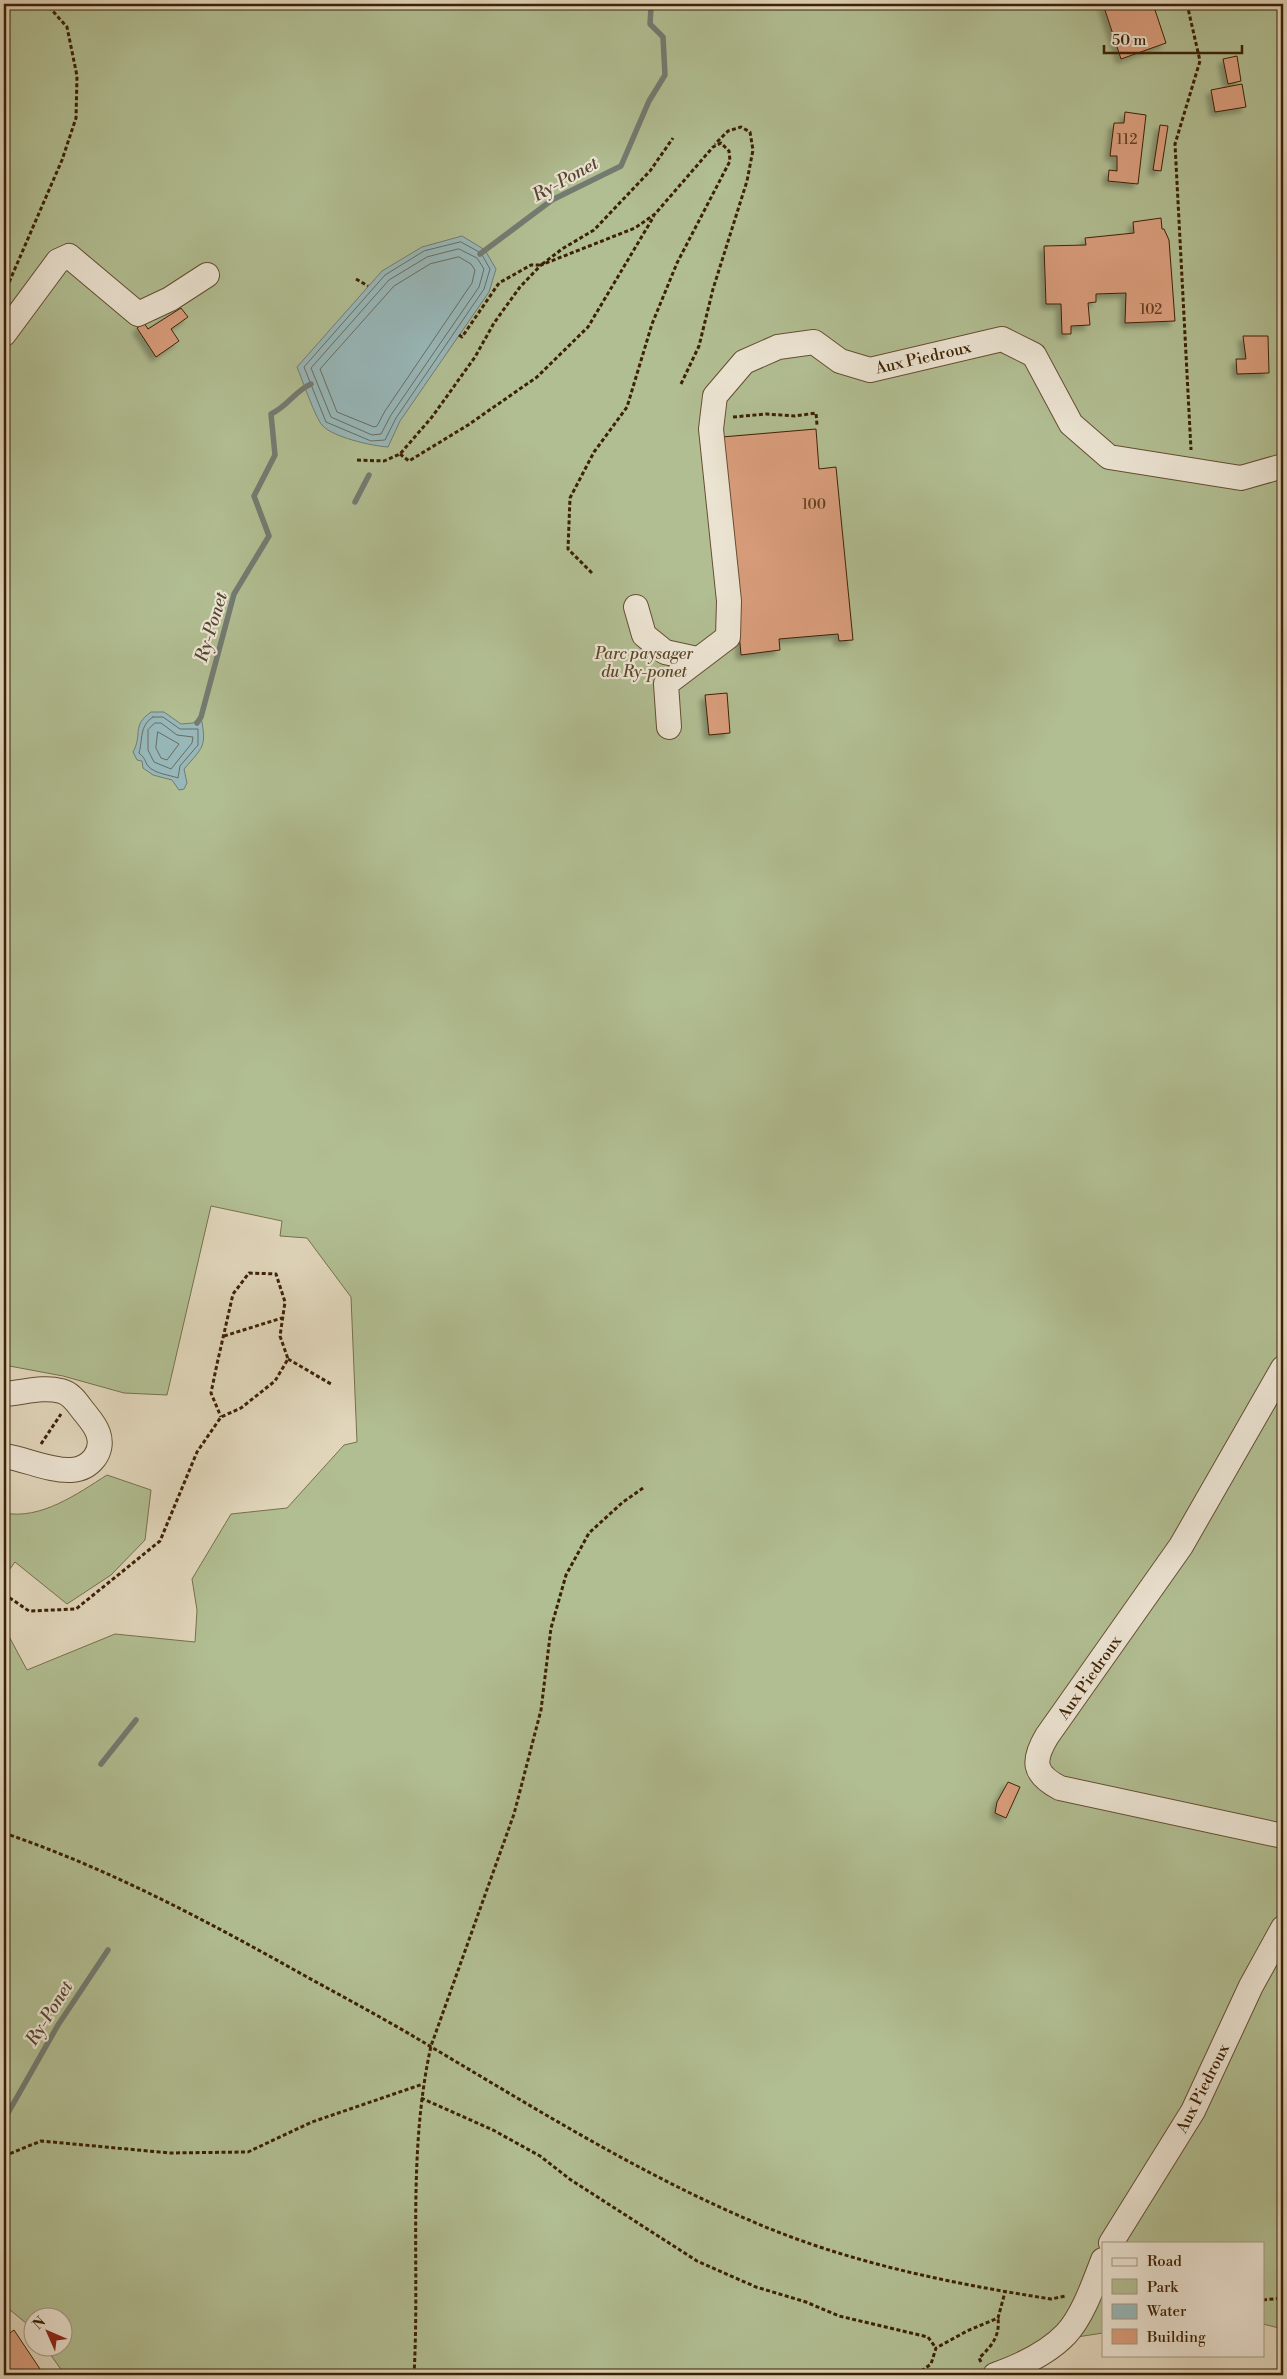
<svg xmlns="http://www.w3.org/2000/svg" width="1287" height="2379" viewBox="0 0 1287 2379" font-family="'Libre Bodoni',serif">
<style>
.green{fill:#b1be92;stroke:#77704c}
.water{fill:#97b7b9;stroke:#737b71}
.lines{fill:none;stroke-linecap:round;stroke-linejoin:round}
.shore{stroke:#6a6c5f;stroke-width:1}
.stream{stroke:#737b71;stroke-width:5.5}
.building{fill:#d99d7b;stroke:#3d2105;filter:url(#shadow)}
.minor-casing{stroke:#664e32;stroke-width:26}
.path{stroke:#3d2105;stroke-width:3;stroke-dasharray:4 2.5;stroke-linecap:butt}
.minor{stroke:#ece4d3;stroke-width:24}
.labels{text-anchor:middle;stroke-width:4.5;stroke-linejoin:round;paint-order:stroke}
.number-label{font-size:14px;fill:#644022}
.street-label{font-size:16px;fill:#3d2105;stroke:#ece4d3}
.park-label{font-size:16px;font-style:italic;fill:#5a4828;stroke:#ece4d3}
.water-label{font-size:18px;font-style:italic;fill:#544632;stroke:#ece4d3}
</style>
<defs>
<filter id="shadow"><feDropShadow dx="-4.5" dy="4.5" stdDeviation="2.5" flood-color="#0004"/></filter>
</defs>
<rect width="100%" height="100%" fill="#e1d6bb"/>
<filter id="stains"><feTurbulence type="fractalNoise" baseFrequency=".004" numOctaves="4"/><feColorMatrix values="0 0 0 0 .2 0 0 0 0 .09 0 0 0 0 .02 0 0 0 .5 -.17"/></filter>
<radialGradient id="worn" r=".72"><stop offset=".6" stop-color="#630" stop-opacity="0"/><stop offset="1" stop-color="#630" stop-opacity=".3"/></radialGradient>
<g class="green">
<polygon points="4,4 1283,4 1283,2329 1263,2324 1263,2243 1103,2243 1103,2333 1038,2343 976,2375 65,2375 45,2347 62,2346 62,2316 32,2316 32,2328 4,2305 4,1627 27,1670 115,1634 195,1642 197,1610 192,1579 231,1514 287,1508 344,1445 357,1442 351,1297 307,1238 280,1236 282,1221 211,1206 167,1395 124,1393 63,1376 4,1365"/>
<path d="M107,1475L151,1490L145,1540L111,1575L67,1604L15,1562L4,1577V1513C41,1520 77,1494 107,1475Z"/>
</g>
<g class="water">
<path d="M462,236L485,250L496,269L489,292L400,421L388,447C372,446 332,437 322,425C315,417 302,379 297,367L382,271L422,247Z"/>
<path d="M151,712H164L181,724L193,723L201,717C207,747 203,747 184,769L187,783L184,789L179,790L172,780L153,775L143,768L142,761L137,760L133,752C143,734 131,726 151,712Z"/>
</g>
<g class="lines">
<g class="shore">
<polygon points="461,242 481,253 490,269 484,289 396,418 385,440 371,441 326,422 304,367 385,275 424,251"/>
<polygon points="459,249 477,258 484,269 479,287 391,415 381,434 372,435 331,417 311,368 389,280 427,257"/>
<polygon points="459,257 471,264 475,270 472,283 385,411 377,426 374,427 337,412 320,369 394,286 430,264"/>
<path d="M153,717H163L180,729H198V745L180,766L178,778C170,775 155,774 148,766C144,760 146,759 139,753C143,739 139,726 153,717Z"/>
<polygon points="155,723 161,723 177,735 193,737 192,743 171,769 154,762 148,750 148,730"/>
<polygon points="158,732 179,744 167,760 161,758 156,748"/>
</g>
<g class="stream">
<polyline points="480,254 552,200 621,166 649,101 665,75 663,37 650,24 651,7 649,4"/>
<polyline points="355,502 369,475"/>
<path d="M197,723L201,717L234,594L269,536L254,496L275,455L271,414C288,406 296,390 311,384"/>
<polyline points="101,1764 136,1720"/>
<polyline points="4,2120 58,2025 108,1950"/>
</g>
</g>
<g class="building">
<polygon points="1103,4 1153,4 1166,43 1121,59"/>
<polygon points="1237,56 1241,81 1228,84 1223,59"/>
<polygon points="1242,84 1246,107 1215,112 1211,90"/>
<polygon points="1125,112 1146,115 1138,184 1108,181 1109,170 1117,171 1117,156 1110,156 1114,123 1124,123"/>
<polygon points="1160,125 1168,126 1161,171 1153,170"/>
<polygon points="1161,218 1162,229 1164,229 1169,240 1175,321 1125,323 1126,293 1096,294 1096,302 1088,303 1090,325 1071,326 1071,334 1062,334 1061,304 1046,304 1044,246 1086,245 1085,238 1134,233 1133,222"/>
<polygon points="181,308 188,317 171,329 179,341 156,357 137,328 144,323 148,329"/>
<polygon points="1243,336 1268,336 1269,373 1237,374 1236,359 1246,359"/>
<polygon points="816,429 819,469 836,467 853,640 839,641 838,634 779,639 780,650 741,655 722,437"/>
<polygon points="727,693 730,733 709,735 705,695"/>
<polygon points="1008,1782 1020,1787 1006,1818 995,1813 997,1802"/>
<polygon points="14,2330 44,2375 4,2375 4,2337"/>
</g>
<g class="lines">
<defs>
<g id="minor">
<polyline points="4,334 58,261 69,256 138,314 170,299 207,275"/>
<polyline points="636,607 644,635 665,652 697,659"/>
<polyline points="669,727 666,684 728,637 729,601 711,429 715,396 744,362 778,347 814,342 840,361 870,370 1002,339 1034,355 1071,424 1109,457 1241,478 1283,466"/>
<path d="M1283,1368L1181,1546L1047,1736C1032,1761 1033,1774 1060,1788L1283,1836"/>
<path d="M4,1394C23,1393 42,1386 61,1391C70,1393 76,1401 81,1408C87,1416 95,1424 98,1433C105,1452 90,1469 71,1470C49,1471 26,1459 4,1456"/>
<polyline points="1111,2243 1193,2111 1251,1986 1283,1928"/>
<path d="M995,2375C1020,2366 1048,2353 1066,2334C1083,2316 1094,2283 1103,2260"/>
</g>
</defs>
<use href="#minor" class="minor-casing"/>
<g class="path">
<polyline points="37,4 50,8"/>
<polyline points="1187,4 1200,61 1175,144 1191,450"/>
<polyline points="356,279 368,286"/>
<polyline points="4,294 62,160 76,118 77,76 67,27 50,8 55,4"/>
<polyline points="459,335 462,337 499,283 531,265 541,265 562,249 594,230 650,171 673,138"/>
<polyline points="681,384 699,346 713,289 747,181 753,150 750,132 741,127 728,131 715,144"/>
<polyline points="733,417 766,414 795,416 816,413 817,425"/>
<polyline points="400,454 409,461 468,425 537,377 588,327 654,216"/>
<polyline points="357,460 384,461 400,454 432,417 475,357 494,323 520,287 541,265 635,228 655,214 713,147 721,143 729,151 730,161 677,263 652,324 627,407 594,452 570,498 568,549 593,574"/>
<polyline points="224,1336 282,1318"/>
<polyline points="288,1359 331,1384"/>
<polyline points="41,1444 61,1414"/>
<polyline points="4,1594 29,1611 76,1609 160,1541 197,1452 221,1417 241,1408 275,1381 288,1359 280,1336 285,1302 276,1274 249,1273 233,1294 217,1364 211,1393 221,1417"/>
<path d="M4,1833C110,1869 209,1922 307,1977C349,2000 392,2023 433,2048C536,2109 639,2173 749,2220C845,2262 948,2283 1051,2299L1066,2296"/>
<polyline points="421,2098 493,2130 540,2156 571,2180 697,2261 756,2287 806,2302 839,2316 928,2337 936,2348"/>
<polyline points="4,2156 41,2141 170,2153 248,2152 312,2122 423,2084"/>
<polyline points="1263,2300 1283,2298"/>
<path d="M981,2362L979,2358C992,2346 1000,2336 998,2318"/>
<path d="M414,2375C420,2265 407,2155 431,2046L514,1814L541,1710L551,1628L566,1575L589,1533L623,1502L643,1488"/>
<polyline points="916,2375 931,2364 936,2348 967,2331 998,2318 1005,2292"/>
</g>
<use href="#minor" class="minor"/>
</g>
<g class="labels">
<g class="number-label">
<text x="1127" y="144">112</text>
<text x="1151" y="314">102</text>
<text x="814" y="509">100</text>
</g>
<g class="street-label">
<text transform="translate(923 357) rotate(-13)" y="6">Aux Piedroux</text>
<text transform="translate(1089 1677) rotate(-55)" y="6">Aux Piedroux</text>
<text transform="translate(1202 2088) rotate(-63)" y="6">Aux Piedroux</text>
</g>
<g class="park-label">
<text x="644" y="659">Parc paysager<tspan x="644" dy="18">du Ry-ponet</tspan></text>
</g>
<g class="water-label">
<text transform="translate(565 179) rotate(-29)" y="6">Ry-Ponet</text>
<text transform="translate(211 627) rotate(-73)" y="6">Ry-Ponet</text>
<text transform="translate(49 2013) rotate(-58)" y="6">Ry-Ponet</text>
</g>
</g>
<rect width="1287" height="2379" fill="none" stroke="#e1d6bb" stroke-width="20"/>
<rect x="5" y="5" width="1277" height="2369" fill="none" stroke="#3d2105" stroke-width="2.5"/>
<rect x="10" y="10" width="1267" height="2359" fill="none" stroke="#3d2105"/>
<rect x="1102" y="2242" width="162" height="115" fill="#ece4d3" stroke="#a69681"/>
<rect x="1112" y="2258" width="25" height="8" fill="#ece4d3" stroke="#a69681"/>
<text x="1147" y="2266" font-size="15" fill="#3d2105">Road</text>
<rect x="1112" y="2279" width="25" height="15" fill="#b1be92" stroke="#a69681"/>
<text x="1147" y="2292" font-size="15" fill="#3d2105">Park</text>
<rect x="1112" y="2304" width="25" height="15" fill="#97b7b9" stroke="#a69681"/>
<text x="1147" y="2316" font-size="15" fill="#3d2105">Water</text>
<rect x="1112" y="2329" width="25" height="15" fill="#d99d7b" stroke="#a69681"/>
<text x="1147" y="2342" font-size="15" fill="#3d2105">Building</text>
<g transform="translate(48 2332) rotate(315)"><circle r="24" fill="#ece4d3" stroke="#a69681"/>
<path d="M0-4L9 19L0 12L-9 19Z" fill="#8f2418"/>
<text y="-8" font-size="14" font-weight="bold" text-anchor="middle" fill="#3d2105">N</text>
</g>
<path d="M1104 45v8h138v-8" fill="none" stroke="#3d2105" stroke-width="2.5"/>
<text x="1112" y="45" font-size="15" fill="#3d2105" stroke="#ece4d3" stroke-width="4" paint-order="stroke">50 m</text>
<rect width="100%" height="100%" filter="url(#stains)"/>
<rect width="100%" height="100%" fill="url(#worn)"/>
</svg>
